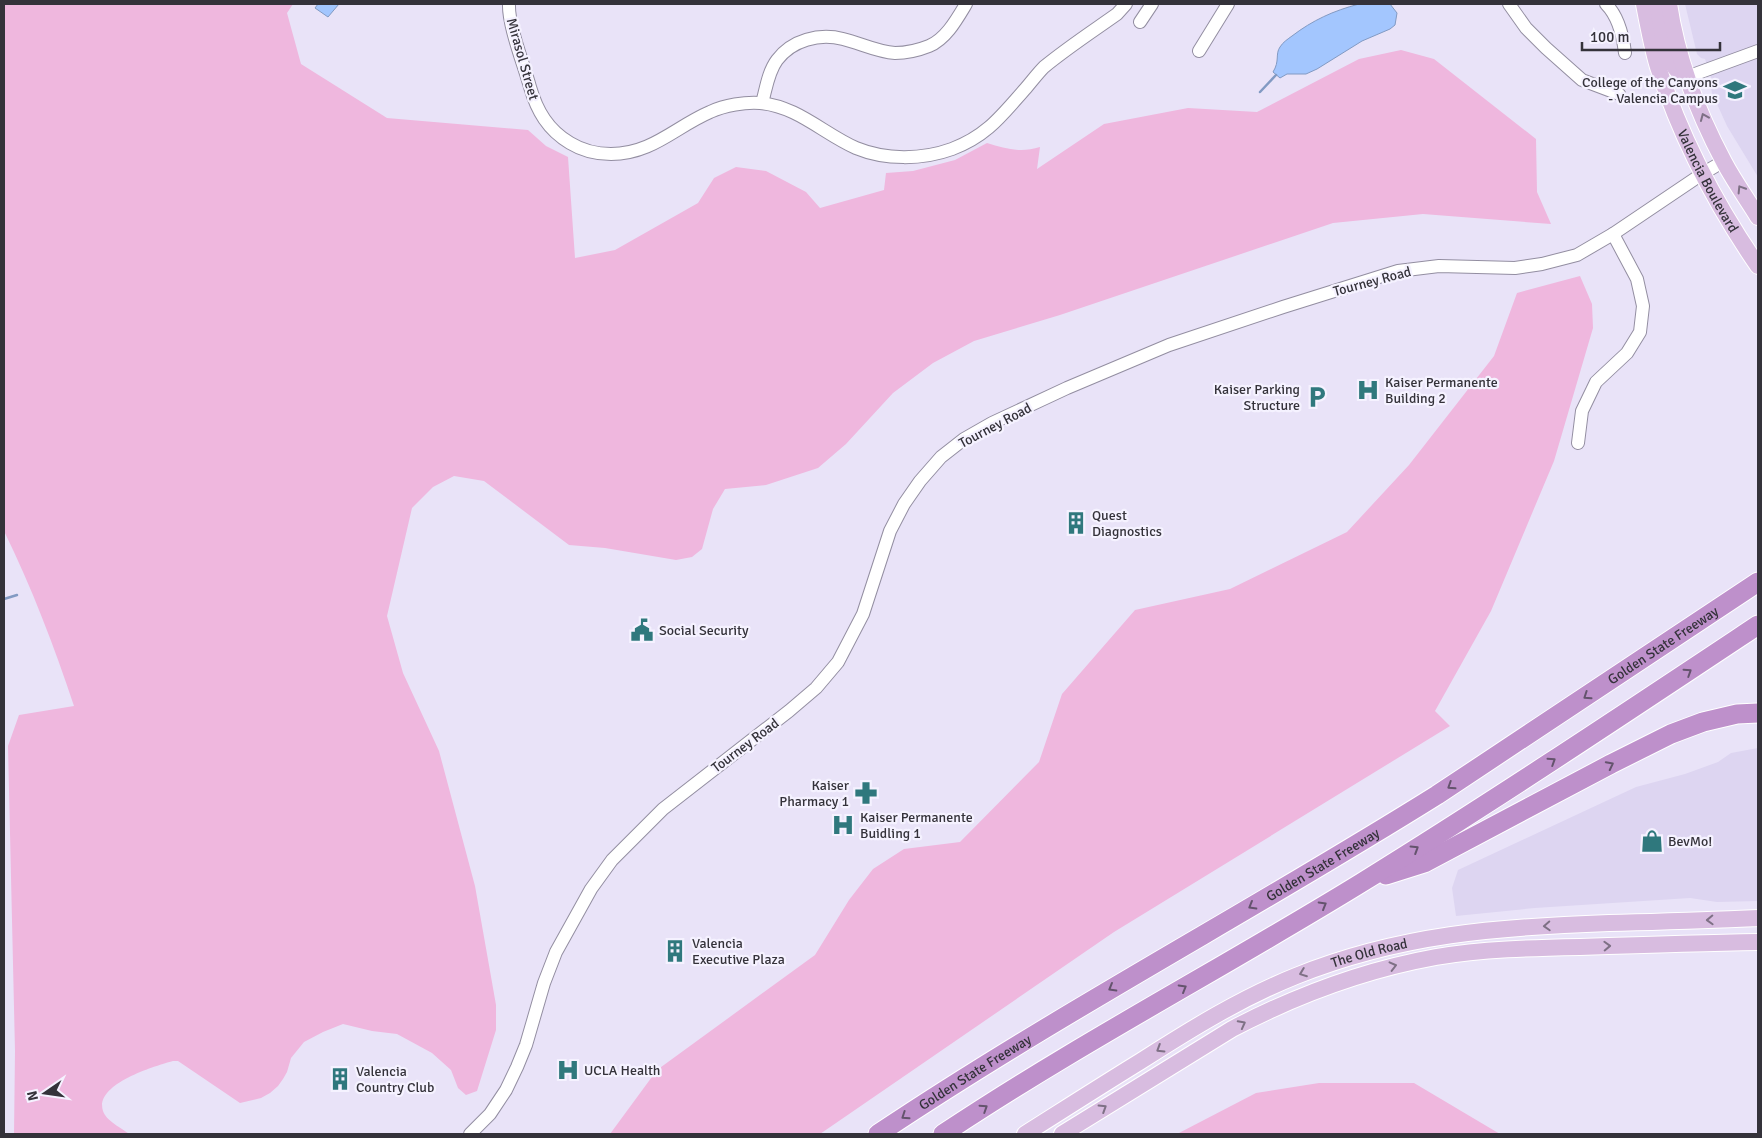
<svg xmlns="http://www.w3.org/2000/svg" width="1762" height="1138" viewBox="0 0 1762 1138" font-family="Signika,sans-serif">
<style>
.built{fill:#ddd5f1}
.green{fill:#efb7de}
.water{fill:#a3c6fe;stroke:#829ac3}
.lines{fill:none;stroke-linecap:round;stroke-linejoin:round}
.stream{stroke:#829ac3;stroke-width:2.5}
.minor-casing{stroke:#938ea1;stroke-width:14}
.major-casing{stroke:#fff;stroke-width:18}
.highway-casing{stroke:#fff;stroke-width:21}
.minor{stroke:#fff;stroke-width:12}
.major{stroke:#d8bce0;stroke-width:16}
.highway{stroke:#be90cb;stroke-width:19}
.oneway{stroke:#7e7085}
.oneway2{stroke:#64536d}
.labels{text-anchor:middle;stroke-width:4.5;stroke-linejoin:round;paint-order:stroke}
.street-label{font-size:14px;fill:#34323a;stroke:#f5f2ff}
.poi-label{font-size:14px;fill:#34323a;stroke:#f5f2ff;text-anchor:start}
</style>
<rect width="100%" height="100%" fill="#e9e3f8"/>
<g class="built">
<polygon points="1685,4 1758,4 1758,177 1727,126 1712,93 1711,88 1713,83 1705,59 1701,58 1697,54"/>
<polygon points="1758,748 1758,901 1717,902 1690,898 1535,908 1456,916 1452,888 1458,870 1636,787 1685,774 1718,762 1731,753"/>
</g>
<g class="green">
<path d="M4,4H293L287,13L301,64L387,118L528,130L546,146L568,157L575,258L615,250L698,203L714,178L736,167L766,171L806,192L820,208L884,190L886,173L913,171L955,160L987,143C1006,149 1021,153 1040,147L1037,169L1104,124L1188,108L1257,112L1359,59L1401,50L1434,59L1536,139L1537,192L1551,224L1423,214L1333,223L1060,315L974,341L933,363L893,393L846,444L818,468L766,485L725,489L713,509L702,549L692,557L676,560L605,548L569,545L484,481L454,476L433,487L412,508L387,616L403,673L439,751L475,886L496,1005V1030L477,1091L466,1095L458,1088L451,1070L432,1053L397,1034L372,1031L343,1024L323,1032L304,1042L291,1058L287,1072L283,1079L278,1086L270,1093L261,1098L240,1103L178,1061H173C155,1066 94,1084 103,1111C106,1121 122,1128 129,1134H14L15,1051L8,746L19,715L74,706C54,646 32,588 4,531Z"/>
<polygon points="1580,276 1592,304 1593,328 1554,461 1491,611 1435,711 1450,726 1114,932 820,1134 610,1134 657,1070 815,955 849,900 873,869 904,849 960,842 1039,762 1062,694 1135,610 1230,589 1347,532 1409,465 1494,356 1517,293"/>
<polygon points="1319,1083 1414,1083 1500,1134 1177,1134 1256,1093"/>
</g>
<g class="water">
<polygon points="318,4 339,4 328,17 315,8"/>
<path d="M1359,4H1390L1397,13L1395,25L1390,29L1362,41L1317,69L1306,74H1287L1280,78L1273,72C1280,61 1275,54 1280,47C1283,42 1288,39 1292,36C1313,20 1333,11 1359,4Z"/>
</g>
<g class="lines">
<g class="stream">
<polyline points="1260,92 1276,75"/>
<polyline points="4,599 17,595"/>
</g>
<defs>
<g id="minor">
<path d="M509,4C508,25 524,65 530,87C537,111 548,130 570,143C583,151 596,154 611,154C652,154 675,127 710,112C725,105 745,102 760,103C797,106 824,134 856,148C885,160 922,160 952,149C987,136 1002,115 1026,88C1032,81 1038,73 1044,67C1067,48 1093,31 1117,14L1126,4"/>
<polyline points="1509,4 1526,28 1546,48 1582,80 1619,94"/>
<path d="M1606,4C1618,16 1623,36 1625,53"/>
<polyline points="1140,22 1152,4"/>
<polyline points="1199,51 1228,4"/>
<polyline points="1687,77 1758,51"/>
<path d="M762,103C766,89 768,72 777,60C792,40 819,33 843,39C860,43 877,52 895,53C905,53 919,50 929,46C946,39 957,19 966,4"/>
<polyline points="1578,443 1582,411 1596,382 1627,353 1640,332 1643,306 1637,279 1613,234"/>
<polyline points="470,1134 490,1114 506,1090 517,1067 526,1045 544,983 556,952 591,889 612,860 663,809 789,711 816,688 838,662 863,614 890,531 904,504 920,481 941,457 964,439 992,423 1067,388 1169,345 1283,307 1398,271 1439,266 1515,268 1542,264 1577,255 1613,234 1702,174 1724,161"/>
</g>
<g id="major">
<path id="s1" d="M1644,4C1648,25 1652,47 1658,67C1681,138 1716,205 1758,266"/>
<path d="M1658,4C1660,21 1665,61 1679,72"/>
<path d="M1669,4C1677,58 1698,113 1724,162C1734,181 1747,199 1758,217"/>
<path id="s2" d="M1025,1134C1063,1110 1102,1085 1141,1061C1191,1029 1241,998 1296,976C1400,934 1499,927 1609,923C1659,922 1708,920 1758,918"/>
<path d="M1062,1134L1232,1029C1297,995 1364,970 1436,957C1483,949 1531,948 1580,947C1639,945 1699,943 1758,942"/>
</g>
<g id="highway">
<polyline points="1386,875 1424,863 1611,764 1671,734 1703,722 1737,714 1758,713"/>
<path id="s3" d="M878,1134C1059,1013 1252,911 1437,795L1758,582"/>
<path d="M943,1134C1078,1044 1223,968 1361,883C1495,800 1627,712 1758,625"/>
</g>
</defs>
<use href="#minor" class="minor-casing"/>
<use href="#major" class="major-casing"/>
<use href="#highway" class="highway-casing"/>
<use href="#minor" class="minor"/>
<use href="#major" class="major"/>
<use href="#highway" class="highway"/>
</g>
<defs><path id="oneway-chevron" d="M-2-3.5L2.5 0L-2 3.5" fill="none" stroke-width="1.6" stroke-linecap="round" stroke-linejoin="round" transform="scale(1.25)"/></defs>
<g class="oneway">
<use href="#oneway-chevron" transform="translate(1704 117) rotate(-113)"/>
<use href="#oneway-chevron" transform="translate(1741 189) rotate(-122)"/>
<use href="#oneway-chevron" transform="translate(1710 920) rotate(178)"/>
<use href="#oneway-chevron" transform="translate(1547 926) rotate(177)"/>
<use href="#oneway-chevron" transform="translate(1607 946) rotate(-2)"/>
<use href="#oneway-chevron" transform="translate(1393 966) rotate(-14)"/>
<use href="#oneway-chevron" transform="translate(1303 973) rotate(159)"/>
<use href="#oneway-chevron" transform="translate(1242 1024) rotate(-28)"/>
<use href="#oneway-chevron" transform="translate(1160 1049) rotate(148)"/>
<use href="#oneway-chevron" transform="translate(1103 1108) rotate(-32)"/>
</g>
<g class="oneway2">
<use href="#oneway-chevron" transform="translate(1688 672) rotate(-33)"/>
<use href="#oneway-chevron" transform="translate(1587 696) rotate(146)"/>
<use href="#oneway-chevron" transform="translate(1552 761) rotate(-33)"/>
<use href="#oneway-chevron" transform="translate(1610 765) rotate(-27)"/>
<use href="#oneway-chevron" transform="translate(1451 786) rotate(147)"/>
<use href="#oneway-chevron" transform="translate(1415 849) rotate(-32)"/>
<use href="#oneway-chevron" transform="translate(1323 905) rotate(-30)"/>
<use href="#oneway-chevron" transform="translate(1252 906) rotate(150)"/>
<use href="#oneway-chevron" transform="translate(1112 988) rotate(150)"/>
<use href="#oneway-chevron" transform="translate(1183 988) rotate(-30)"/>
<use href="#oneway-chevron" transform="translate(984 1108) rotate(-33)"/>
<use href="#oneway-chevron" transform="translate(905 1116) rotate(146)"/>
</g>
<defs>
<symbol id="university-bare" viewBox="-9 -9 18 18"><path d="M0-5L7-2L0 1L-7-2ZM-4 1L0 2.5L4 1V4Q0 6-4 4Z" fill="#2f787d" stroke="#f5f2ff" stroke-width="2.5" paint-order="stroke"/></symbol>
<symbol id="hospital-bare" viewBox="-9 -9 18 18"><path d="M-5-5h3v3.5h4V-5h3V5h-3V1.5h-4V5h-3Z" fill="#2f787d" stroke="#f5f2ff" stroke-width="2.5" paint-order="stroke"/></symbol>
<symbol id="parking-bare" viewBox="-9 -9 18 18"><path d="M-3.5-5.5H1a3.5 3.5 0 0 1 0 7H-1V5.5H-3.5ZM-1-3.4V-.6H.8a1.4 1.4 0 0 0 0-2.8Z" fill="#2f787d" stroke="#f5f2ff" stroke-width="2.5" paint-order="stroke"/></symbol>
<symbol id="building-bare" viewBox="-9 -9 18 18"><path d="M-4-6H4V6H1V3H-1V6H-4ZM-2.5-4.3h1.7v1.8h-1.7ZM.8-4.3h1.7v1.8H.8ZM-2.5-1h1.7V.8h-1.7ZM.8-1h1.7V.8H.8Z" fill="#2f787d" stroke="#f5f2ff" stroke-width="2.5" paint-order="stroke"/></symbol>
<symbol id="civic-bare" viewBox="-9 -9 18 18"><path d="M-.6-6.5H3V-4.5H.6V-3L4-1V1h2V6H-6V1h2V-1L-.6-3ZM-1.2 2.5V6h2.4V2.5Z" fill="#2f787d" stroke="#f5f2ff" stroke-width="2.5" paint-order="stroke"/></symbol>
<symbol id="pharmacy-bare" viewBox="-9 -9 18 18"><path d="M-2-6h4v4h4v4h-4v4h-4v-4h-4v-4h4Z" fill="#2f787d" stroke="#f5f2ff" stroke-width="2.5" paint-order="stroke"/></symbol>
<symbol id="shop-bare" viewBox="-9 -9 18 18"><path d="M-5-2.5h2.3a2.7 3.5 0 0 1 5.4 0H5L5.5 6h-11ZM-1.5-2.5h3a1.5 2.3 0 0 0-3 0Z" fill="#2f787d" stroke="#f5f2ff" stroke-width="2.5" paint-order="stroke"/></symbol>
</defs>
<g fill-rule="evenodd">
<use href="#university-bare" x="1719" y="74" width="32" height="32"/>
<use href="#hospital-bare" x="1352" y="374" width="32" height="32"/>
<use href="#parking-bare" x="1301" y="381" width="32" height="32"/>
<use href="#building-bare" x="1060" y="507" width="32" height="32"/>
<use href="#civic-bare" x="626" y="614" width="32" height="32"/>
<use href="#pharmacy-bare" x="850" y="777" width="32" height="32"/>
<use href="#hospital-bare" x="827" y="809" width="32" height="32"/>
<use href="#shop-bare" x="1636" y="825" width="32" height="32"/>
<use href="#building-bare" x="659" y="935" width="32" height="32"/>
<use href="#hospital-bare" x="552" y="1054" width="32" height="32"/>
<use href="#building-bare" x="324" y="1063" width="32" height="32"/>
</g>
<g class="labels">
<g class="street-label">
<text transform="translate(523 59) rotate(74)" y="5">Mirasol Street</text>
<text dy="5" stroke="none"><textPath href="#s1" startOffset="189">Valencia Boulevard</textPath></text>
<text transform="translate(1372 281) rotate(-15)" y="5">Tourney Road</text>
<text transform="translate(995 425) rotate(-28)" y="5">Tourney Road</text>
<text dy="5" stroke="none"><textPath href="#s3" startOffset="925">Golden State Freeway</textPath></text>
<text transform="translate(745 745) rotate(-37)" y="5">Tourney Road</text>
<text dy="5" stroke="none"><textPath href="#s3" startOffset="520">Golden State Freeway</textPath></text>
<text dy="5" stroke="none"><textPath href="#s2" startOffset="391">The Old Road</textPath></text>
<text dy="5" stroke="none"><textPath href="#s3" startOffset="115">Golden State Freeway</textPath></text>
</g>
<g class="poi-label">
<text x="1718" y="87" text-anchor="end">College of the Canyons<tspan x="1718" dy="16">- Valencia Campus</tspan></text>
<text x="1385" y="387">Kaiser Permanente<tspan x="1385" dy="16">Building 2</tspan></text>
<text x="1300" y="394" text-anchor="end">Kaiser Parking<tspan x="1300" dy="16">Structure</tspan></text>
<text x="1092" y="520">Quest<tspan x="1092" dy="16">Diagnostics</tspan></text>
<text x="659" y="635">Social Security</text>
<text x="849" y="790" text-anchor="end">Kaiser<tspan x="849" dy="16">Pharmacy 1</tspan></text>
<text x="860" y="822">Kaiser Permanente<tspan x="860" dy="16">Buidling 1</tspan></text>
<text x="1668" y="846">BevMo!</text>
<text x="692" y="948">Valencia<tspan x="692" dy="16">Executive Plaza</tspan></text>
<text x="584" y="1075">UCLA Health</text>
<text x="356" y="1076">Valencia<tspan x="356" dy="16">Country Club</tspan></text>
</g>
</g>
<rect width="1762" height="1138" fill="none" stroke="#34323a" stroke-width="10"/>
<g transform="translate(45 1093) rotate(257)" stroke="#f5f2ff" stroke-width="4" paint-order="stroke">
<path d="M0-4L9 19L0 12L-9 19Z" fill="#34323a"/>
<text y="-8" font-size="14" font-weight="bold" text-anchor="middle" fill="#34323a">N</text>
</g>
<path d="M1582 42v8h138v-8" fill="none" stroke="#34323a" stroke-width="2.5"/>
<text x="1590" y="42" font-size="15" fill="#34323a" stroke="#f5f2ff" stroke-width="4" paint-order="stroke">100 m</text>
</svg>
